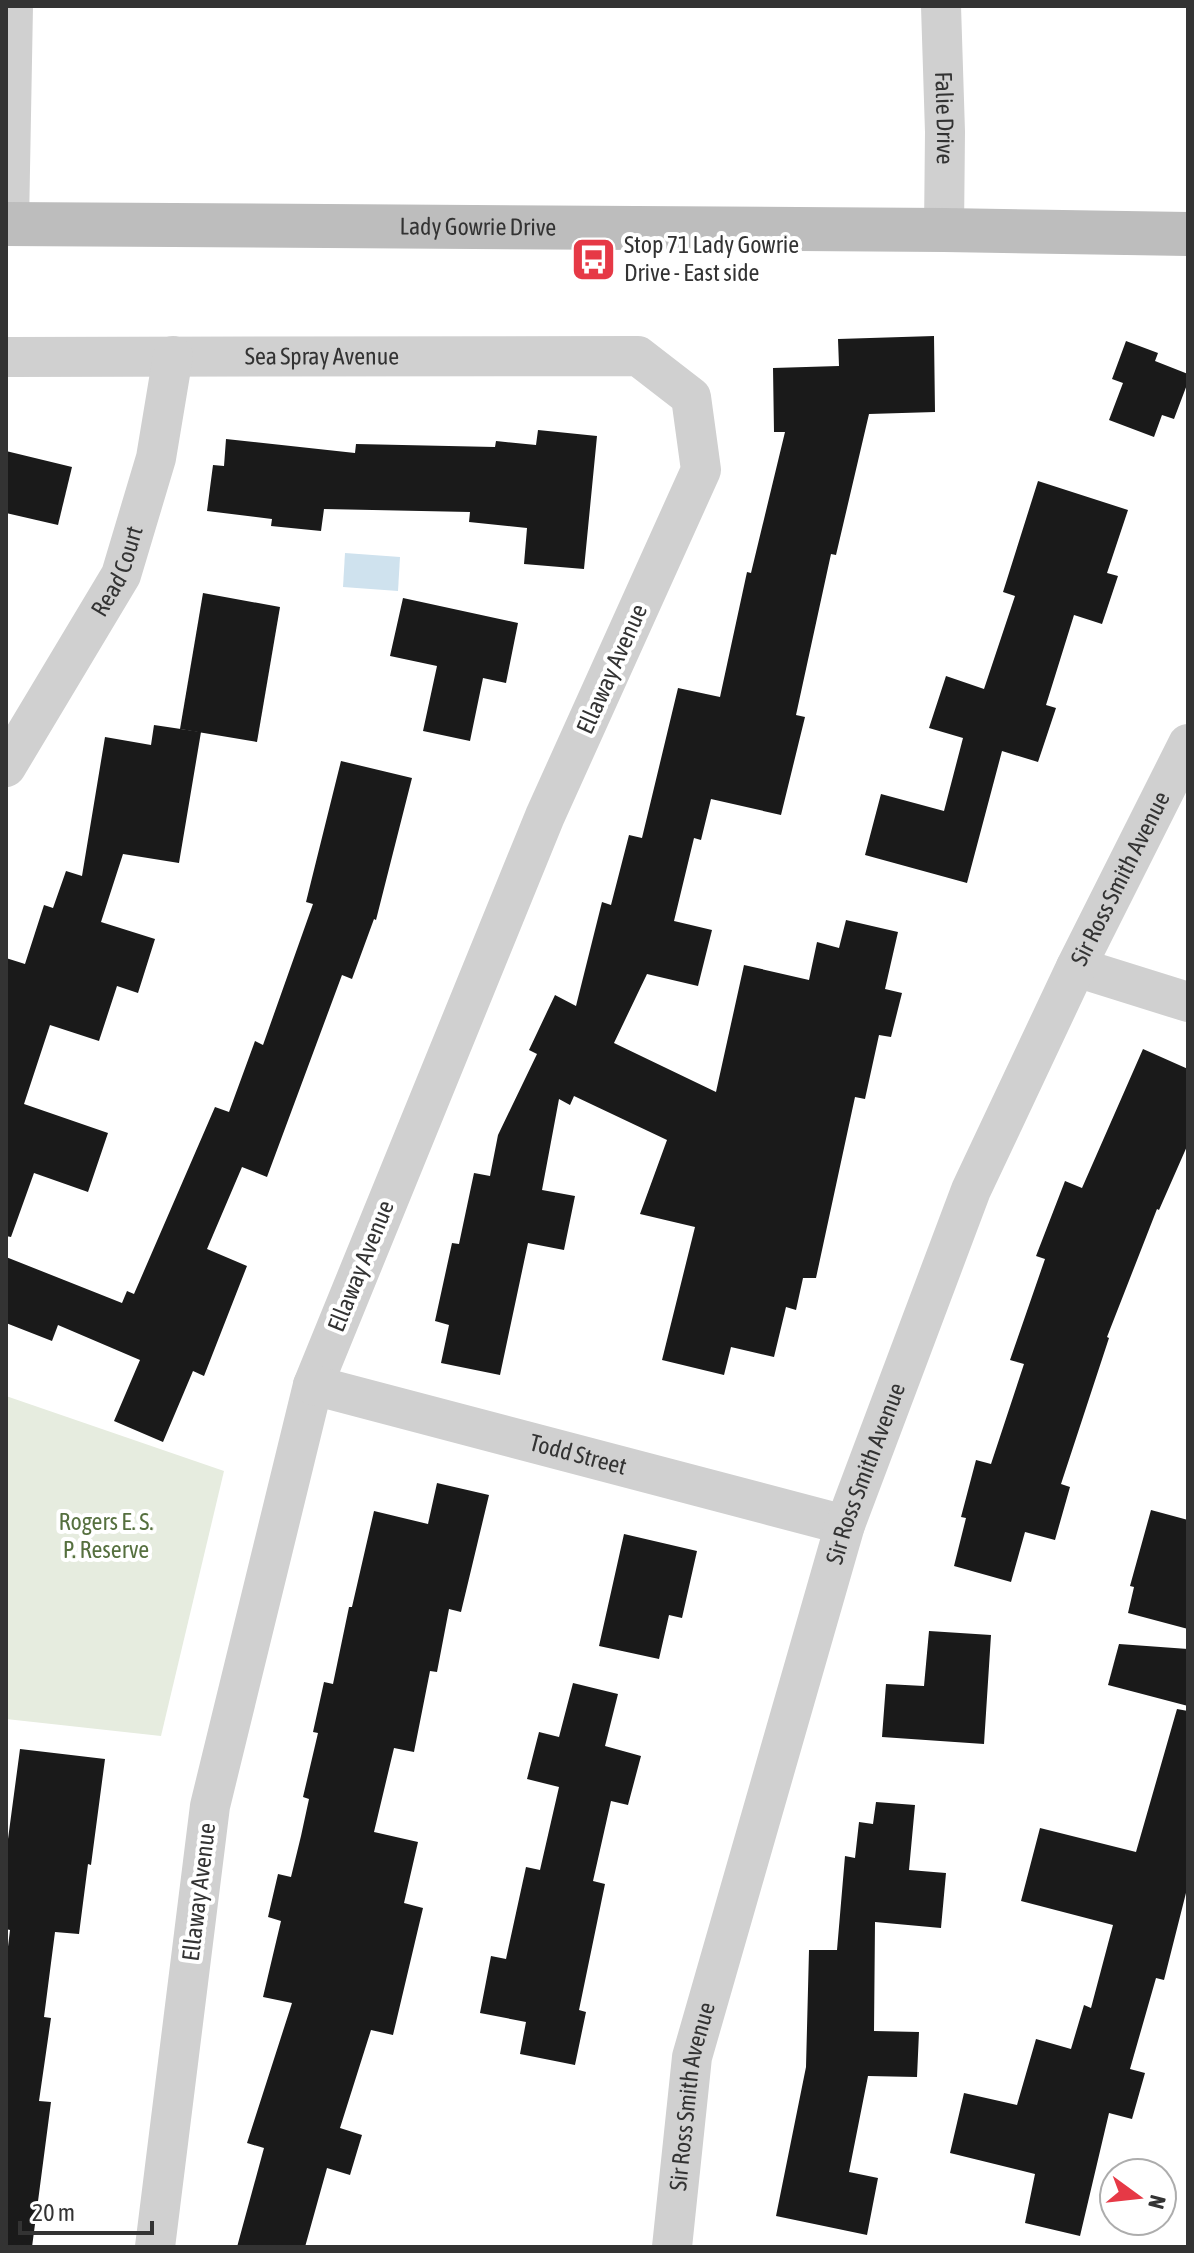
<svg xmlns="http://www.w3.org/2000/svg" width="1194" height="2253" viewBox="0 0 1194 2253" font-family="'Asap Condensed',sans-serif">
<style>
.green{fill:#e6ecdf}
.water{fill:#cfe2ee}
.building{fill:#1a1a1a}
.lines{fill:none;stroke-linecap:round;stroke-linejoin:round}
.minor{stroke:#d0d0d0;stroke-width:40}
.secondary{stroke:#bdbdbd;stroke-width:44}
.labels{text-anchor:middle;stroke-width:8;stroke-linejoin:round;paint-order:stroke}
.street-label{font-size:24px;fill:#333;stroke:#fff}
.poi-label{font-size:24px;fill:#333;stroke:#fff;text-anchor:start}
.park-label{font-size:24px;fill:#56703f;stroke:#fff}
</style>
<rect width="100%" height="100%" fill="#fff"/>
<polygon class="green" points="6,1396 224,1471 161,1736 6,1719"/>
<polygon class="water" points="345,553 400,557 398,591 343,587"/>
<g class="building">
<polygon points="934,336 935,412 869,414 836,555 831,554 796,715 805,717 781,815 711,799 701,840 694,838 674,921 712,930 698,986 647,974 614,1043 716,1092 744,965 809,980 817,942 839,948 846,920 898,932 885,989 902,993 891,1037 879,1035 865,1099 855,1097 816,1278 803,1278 796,1310 786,1307 774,1357 731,1347 724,1375 662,1360 695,1227 640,1214 667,1140 574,1096 570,1105 559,1099 542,1190 575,1196 564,1250 528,1243 500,1375 441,1363 449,1325 435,1321 452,1243 459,1244 474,1173 490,1176 498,1135 537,1054 529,1050 555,995 576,1006 602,902 611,905 629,835 642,838 678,688 720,697 747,572 751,573 785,432 774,432 773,368 839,366 838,339"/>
<polygon points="1126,341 1158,353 1155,361 1188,374 1188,382 1174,419 1162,415 1154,437 1109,420 1123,383 1112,379"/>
<polygon points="538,430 597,436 584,569 524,564 527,528 469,522 470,512 324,509 321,531 271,526 272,519 207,511 213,465 224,466 226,439 355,453 356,444 495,447 496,441 536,445"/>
<polygon points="6,451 72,467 58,525 6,513"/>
<polygon points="1038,481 1128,510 1107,573 1118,576 1102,624 1074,615 1046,705 1056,708 1038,762 1002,751 967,883 865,855 881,794 944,811 963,738 929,728 946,676 984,689 1015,596 1003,592"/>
<polygon points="203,593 280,607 257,742 180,729"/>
<polygon points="403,598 518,623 506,683 483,678 470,741 423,731 437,666 390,656"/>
<polygon points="154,725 201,732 179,863 123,854 101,922 155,939 138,993 117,986 99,1041 50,1025 24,1104 108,1133 88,1192 34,1173 11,1237 6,1236 6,958 25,964 44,905 53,908 66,871 82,876 105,737 151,745"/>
<polygon points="341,761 412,778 376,920 374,919 352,979 342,975 267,1177 242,1167 207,1249 247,1266 204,1376 193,1371 163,1442 114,1421 140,1360 58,1325 52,1341 6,1323 6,1257 122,1303 127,1291 134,1294 215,1107 229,1112 255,1041 263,1045 313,904 306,902"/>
<polygon points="1143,1049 1188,1069 1188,1144 1159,1210 1157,1209 1107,1337 1109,1338 1061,1484 1070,1487 1055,1540 1025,1532 1011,1582 954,1566 966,1518 961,1517 976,1460 991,1464 1024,1364 1010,1360 1045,1259 1036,1256 1065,1181 1082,1188"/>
<polygon points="437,1483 489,1495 461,1612 449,1609 437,1672 430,1671 414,1752 394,1748 374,1832 418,1842 404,1903 423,1908 393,2035 371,2030 340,2128 362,2135 350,2175 327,2168 305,2247 237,2247 264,2148 247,2143 292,2003 263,1997 281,1921 268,1917 278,1874 291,1877 301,1836 309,1799 303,1797 318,1733 313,1732 324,1682 333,1684 349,1607 352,1607 374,1511 428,1524"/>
<polygon points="1151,1510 1188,1520 1188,1629 1128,1613 1134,1587 1130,1586"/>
<polygon points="624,1534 697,1551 682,1618 669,1615 659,1659 599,1646"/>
<polygon points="929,1631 991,1635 984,1744 882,1737 886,1684 924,1686"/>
<polygon points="1119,1644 1188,1649 1188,1706 1108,1685"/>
<polygon points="573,1683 618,1694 605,1746 641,1756 628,1805 611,1801 593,1881 605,1884 579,2010 586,2012 575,2065 520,2054 526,2022 480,2013 491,1956 506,1959 526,1867 540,1870 559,1787 527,1779 539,1732 559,1737"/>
<polygon points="1177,1709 1188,1711 1188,1885 1164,1980 1156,1978 1130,2069 1145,2073 1132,2119 1109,2113 1080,2236 1025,2223 1035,2174 950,2153 964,2093 1017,2105 1036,2039 1071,2049 1084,2005 1091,2008 1113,1925 1021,1901 1040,1828 1136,1852"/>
<polygon points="20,1749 105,1759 91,1865 88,1864 79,1934 55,1932 44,2017 51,2018 39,2101 51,2102 32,2247 6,2247 6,1963 10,1930 6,1929 6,1854"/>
<polygon points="876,1802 915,1805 909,1870 946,1873 941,1928 875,1922 874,2031 919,2032 917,2077 868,2076 849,2172 878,2178 867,2235 776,2216 806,2067 809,1950 837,1950 845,1856 855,1858 859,1822 873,1824"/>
</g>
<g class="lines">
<g class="minor">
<path id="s1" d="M941,6L945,132L944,230"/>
<polyline points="9,224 13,6"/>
<path id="s2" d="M6,357L638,356L691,397L701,470L545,816L313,1385L210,1806L155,2247"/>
<path id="s3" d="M6,767L121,575L156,458L173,356"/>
<polyline points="1076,967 1188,1002"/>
<path id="s4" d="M313,1385L845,1525"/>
<path id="s5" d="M672,2247L692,2057L845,1525L971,1190L1076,967L1188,744"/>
</g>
<path class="secondary" id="s6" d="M6,224L944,230L1188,234"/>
</g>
<defs>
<symbol id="bus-square" viewBox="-11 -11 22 22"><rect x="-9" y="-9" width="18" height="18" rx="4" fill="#e63946" stroke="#fff"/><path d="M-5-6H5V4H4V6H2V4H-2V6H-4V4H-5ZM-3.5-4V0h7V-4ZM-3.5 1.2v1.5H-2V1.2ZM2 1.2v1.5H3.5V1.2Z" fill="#fff"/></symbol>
</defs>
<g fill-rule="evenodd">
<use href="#bus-square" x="568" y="234" width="51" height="51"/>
</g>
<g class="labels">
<g class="street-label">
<text dy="8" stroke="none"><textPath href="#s1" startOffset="112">Falie Drive</textPath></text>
<text dy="8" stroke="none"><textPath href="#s6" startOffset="472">Lady Gowrie Drive</textPath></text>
<text dy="8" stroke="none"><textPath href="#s2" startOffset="316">Sea Spray Avenue</textPath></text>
<text dy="8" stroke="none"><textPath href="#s3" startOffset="226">Read Court</textPath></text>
<text transform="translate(612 669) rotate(-66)" y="8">Ellaway Avenue</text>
<text dy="8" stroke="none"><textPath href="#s5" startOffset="1448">Sir Ross Smith Avenue</textPath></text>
<text transform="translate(361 1266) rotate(-68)" y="8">Ellaway Avenue</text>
<text dy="8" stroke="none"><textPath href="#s4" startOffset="274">Todd Street</textPath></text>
<text dy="8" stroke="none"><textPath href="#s5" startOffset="800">Sir Ross Smith Avenue</textPath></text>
<text transform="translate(199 1892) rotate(-83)" y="8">Ellaway Avenue</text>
<text dy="8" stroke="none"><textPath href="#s5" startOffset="152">Sir Ross Smith Avenue</textPath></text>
</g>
<g class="poi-label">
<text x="624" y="253">Stop 71 Lady Gowrie<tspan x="624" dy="28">Drive - East side</tspan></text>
</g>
<g class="park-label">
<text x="106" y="1530">Rogers E. S.<tspan x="106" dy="28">P. Reserve</tspan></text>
</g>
</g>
<rect width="1194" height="2253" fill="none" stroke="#333333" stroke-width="16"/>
<g transform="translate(1138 2197) rotate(105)"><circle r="38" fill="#ffffff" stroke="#adadad" stroke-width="2"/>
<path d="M0-6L14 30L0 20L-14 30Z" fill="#e63946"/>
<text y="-12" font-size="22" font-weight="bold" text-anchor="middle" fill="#333333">N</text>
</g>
<path d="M20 2221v12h132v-12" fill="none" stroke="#333333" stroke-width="4"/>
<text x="32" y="2221" font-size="24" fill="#333333" stroke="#ffffff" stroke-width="6" paint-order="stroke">20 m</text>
</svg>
